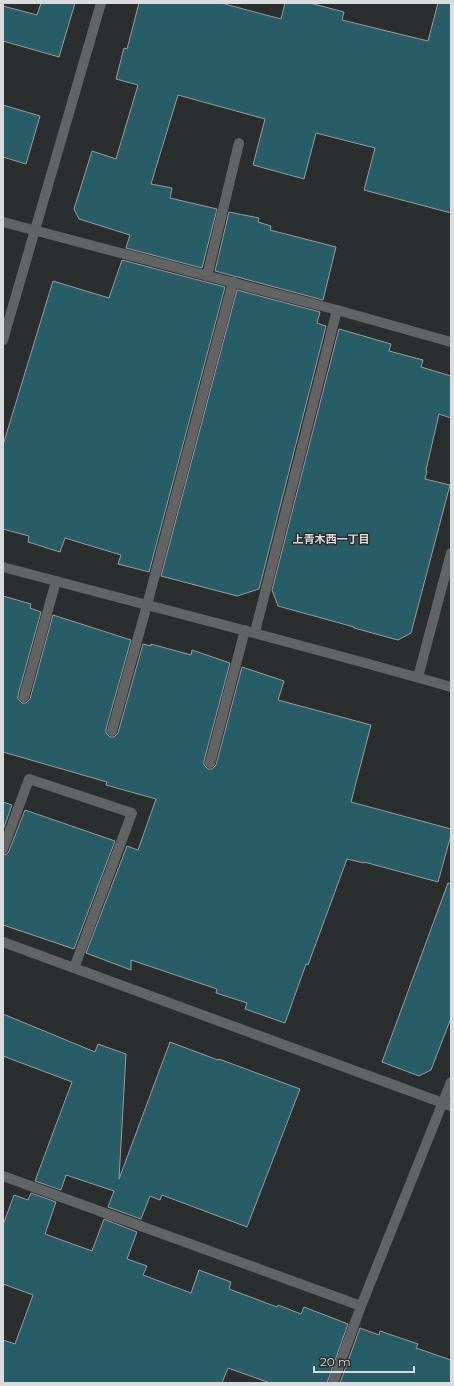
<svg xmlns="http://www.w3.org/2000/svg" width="454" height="1386" viewBox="0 0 454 1386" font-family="Montserrat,'Noto Sans JP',sans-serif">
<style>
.building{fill:#285c67;stroke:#989c9e}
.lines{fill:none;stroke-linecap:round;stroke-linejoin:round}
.minor{stroke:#616364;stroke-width:10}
.labels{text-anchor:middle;stroke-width:3;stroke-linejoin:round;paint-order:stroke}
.neighbourhood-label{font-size:11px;font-weight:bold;fill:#d9dbdc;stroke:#2a2e2f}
</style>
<rect width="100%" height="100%" fill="#2a2e2f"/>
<g class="building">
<polygon points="41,3 75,3 59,57 3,41 3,6 37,15"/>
<polygon points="139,3 221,3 281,19 285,3 310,3 344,12 342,20 428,41 438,3 451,3 451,213 364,190 375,148 316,133 304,179 253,165 265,119 178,95 151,184 172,188 170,198 217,209 202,268 126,248 130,235 79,219 74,209 92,151 116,159 138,85 116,79 124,48 127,49"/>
<polygon points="3,105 40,116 26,164 3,157"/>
<polygon points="229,212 259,218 258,222 271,226 270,230 336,247 323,300 215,271"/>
<polygon points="122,260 225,287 149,572 118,564 121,555 65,538 60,552 28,542 29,536 3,529 3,445 53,281 109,298"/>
<polygon points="237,290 320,312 317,323 326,326 259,589 237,596 161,576"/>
<polygon points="339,329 391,344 389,351 423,360 421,367 451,376 451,418 439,414 426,470 427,471 425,479 450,485 411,633 398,640 354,628 354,627 278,606 272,590"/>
<polygon points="3,596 31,604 30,608 41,612 18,695 18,699 22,703 26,703 30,699 53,615 131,640 106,729 106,733 110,737 114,737 118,733 143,644 151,646 151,644 191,655 192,650 230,663 204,761 204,765 208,769 212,769 216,765 242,667 284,681 278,700 371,725 351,802 451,829 451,835 438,882 364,862 364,863 347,859 308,965 306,964 285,1023 245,1009 247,1003 216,993 217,989 131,960 131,970 86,953 127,846 138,850 156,799 106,785 107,782 3,752"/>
<polygon points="3,802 12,805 3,830"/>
<polygon points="25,810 115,841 74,949 3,925 3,855 7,854 9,851"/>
<polygon points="448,883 451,884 451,1018 431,1070 419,1076 382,1062"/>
<polygon points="3,1014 95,1052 98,1044 126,1054 119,1179 170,1042 218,1060 219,1059 243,1068 300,1089 247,1227 162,1195 160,1200 150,1196 141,1219 108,1207 114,1191 66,1175 61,1190 35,1181 72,1082 3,1056"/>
<polygon points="31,1193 56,1202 45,1234 92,1251 104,1219 137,1232 127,1259 147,1266 143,1275 191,1293 199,1270 231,1282 229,1289 277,1307 278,1305 301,1314 304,1307 348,1324 327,1383 270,1383 228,1368 222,1383 3,1383 3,1340 15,1344 33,1295 3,1284 3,1225 14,1195 28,1200"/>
<polygon points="360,1328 379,1335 380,1331 418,1344 416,1348 451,1360 451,1383 340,1383"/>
</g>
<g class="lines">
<g class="minor">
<polyline points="3,222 337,310 451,342"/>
<polyline points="207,276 239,143"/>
<polyline points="3,340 101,3"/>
<path d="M3,567C152,607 302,644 451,687"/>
<polyline points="255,632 337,310"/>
<polyline points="418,677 451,553"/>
<polyline points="24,697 56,581"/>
<polyline points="112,731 147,605 233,282"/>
<polyline points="210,763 245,630"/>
<polyline points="3,849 29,779 132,813 74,968"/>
<polyline points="3,942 451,1106"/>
<polyline points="3,1176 361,1306"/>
<polyline points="333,1383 361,1306 451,1082"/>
</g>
</g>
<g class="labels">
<g class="neighbourhood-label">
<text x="331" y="543">上青木西一丁目</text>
</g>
</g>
<rect width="454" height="1386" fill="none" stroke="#d9dbdc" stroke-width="8"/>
<path d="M314 1366v6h100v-6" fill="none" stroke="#d9dbdc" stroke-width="2"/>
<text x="320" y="1366" font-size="12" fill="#d9dbdc" stroke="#2a2e2f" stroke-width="3" paint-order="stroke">20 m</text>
</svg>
